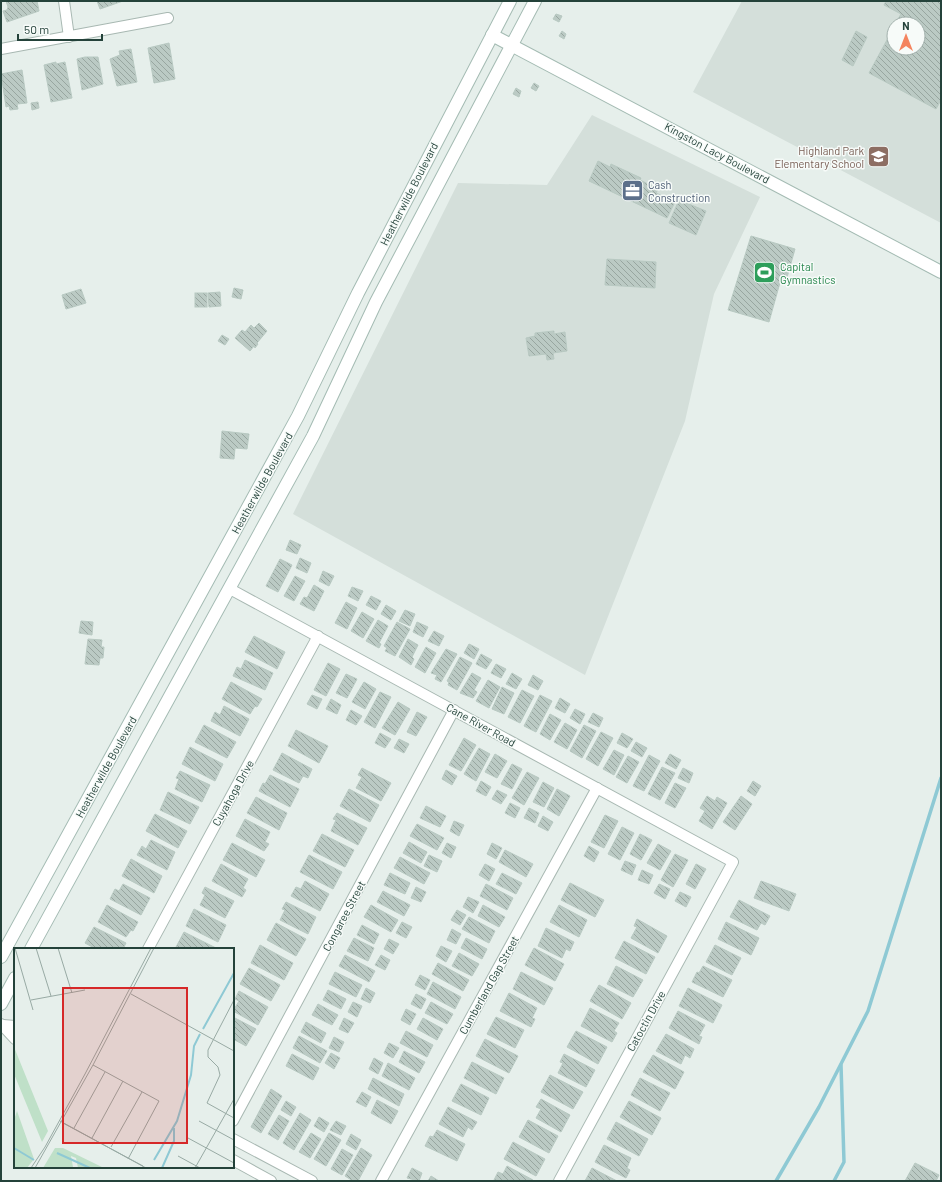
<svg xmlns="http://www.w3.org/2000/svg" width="942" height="1182" viewBox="0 0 942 1182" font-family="Barlow,sans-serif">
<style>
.built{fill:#d4dfda;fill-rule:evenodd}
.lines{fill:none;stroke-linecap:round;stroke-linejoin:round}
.stream{stroke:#8ec9d4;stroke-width:3.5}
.building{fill:url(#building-back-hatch);stroke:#b8c9c2}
.street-casing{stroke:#a8b8b2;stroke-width:12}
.secondary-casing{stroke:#a4bbb3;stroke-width:14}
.street{stroke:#fff;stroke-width:10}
.secondary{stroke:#fff;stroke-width:12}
.labels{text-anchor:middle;stroke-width:3;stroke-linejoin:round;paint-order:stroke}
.education-label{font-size:11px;fill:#785e54;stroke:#f7fbf9;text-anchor:end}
.street-label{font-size:11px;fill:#24423a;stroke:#f7fbf9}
.service-label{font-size:11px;fill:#4e5e75;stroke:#f7fbf9;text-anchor:start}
.leisure-label{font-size:11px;fill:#27864d;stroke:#f7fbf9;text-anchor:start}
.inset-river{fill:none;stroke:#8ec9d4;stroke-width:2}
.inset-road{fill:none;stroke:#98aaa4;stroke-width:1}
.view{fill:#d62828;fill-opacity:0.15;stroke:#d62828;stroke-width:2}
.inset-edge{fill:none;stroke:#24423a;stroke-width:2}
</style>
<defs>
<pattern id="building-back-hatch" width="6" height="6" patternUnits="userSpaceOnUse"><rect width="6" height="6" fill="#bbcac4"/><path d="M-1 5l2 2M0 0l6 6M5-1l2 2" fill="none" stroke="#98a6a0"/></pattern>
</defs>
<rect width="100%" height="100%" fill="#e6efeb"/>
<g class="built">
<path d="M742,1H941V223L693,92ZM894,24H918V48H894Z"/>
<polygon points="592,115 760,197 714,294 685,421 585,675 293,514 458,183 547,185"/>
</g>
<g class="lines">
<g class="stream">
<polyline points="776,1181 819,1107 868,1011 941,778"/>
<polyline points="834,1181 844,1162 841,1065"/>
</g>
</g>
<g class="building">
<polygon points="6,1 37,1 39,11 7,22 3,11 7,10 8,7"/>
<polygon points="97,1 123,1 100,9"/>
<polygon points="886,1 941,1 941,100 936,109 869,73 894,27 894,48 918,48 918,24 895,24 901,14 884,5"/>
<polygon points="556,14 562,16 559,22 553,19"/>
<polygon points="562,31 566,34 564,39 559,36"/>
<polygon points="856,31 867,37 853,66 842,60"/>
<polygon points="169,43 175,79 154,83 148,48"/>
<polygon points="131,49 137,82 117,86 110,59 120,55 119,51"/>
<polygon points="85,57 98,57 103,84 82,90 77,59"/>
<polygon points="56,62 56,64 65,62 72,98 51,102 44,65"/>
<polygon points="22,70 27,103 17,104 18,109 10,110 9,106 6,107 1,74"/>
<polygon points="534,83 539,86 536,91 531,88"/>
<polygon points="516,88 521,91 519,97 513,94"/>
<polygon points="38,102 39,108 32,110 31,103"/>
<polygon points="598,161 610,167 611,164 641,178 640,180 658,189 656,193 675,202 667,218 589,181"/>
<polygon points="679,200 706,211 696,235 669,223"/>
<polygon points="751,236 795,249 786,281 781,279 769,322 728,310"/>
<polygon points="607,259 656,262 655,288 605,285"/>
<polygon points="234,288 243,290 241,299 232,297"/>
<polygon points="81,289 86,303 66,309 62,295"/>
<polygon points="220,292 221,306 209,307 208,293"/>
<rect x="195" y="293" width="12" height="14"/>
<polygon points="259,323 267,331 257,343 258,344 255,348 254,346 250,351 235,338 242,330 245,332 251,325 254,328"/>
<polygon points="554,331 554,334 565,332 567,351 553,353 554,359 547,360 546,354 529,356 526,338 535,336 535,333"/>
<polygon points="222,335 229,339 225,345 218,341"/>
<polygon points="222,431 249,434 247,449 235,448 234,459 220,458"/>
<polygon points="290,540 301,545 297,554 286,550"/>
<polygon points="300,558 311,563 307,573 296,568"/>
<polygon points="280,559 292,565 278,592 266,586"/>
<polygon points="323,571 334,576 329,586 319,581"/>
<polygon points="295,576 305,581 294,601 284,596"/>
<polygon points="314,585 324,591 314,611 300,604 304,597 307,598"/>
<polygon points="352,587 363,591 358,601 348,596"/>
<polygon points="371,596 381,601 376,610 366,605"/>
<polygon points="346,602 357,608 347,629 335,623"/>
<polygon points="386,605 396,611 391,620 381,614"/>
<polygon points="405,610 415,614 410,626 399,621"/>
<polygon points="362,612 374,619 363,638 351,631"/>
<polygon points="378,620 388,626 379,643 381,644 379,648 366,641"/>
<polygon points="81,621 93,622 92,635 79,633"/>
<polygon points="397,622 410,629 395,656 385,651 387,648 384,646"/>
<polygon points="417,622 428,627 423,637 413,632"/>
<polygon points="434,631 444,636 439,646 428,641"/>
<polygon points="254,636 285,652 277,669 245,652"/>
<polygon points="88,639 102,640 101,647 104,647 103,658 100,658 99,665 85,664"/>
<polygon points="408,639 418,645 412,657 414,659 411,665 399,657"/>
<polygon points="469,644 479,649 474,659 464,653"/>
<polygon points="426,647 436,653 425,673 415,667"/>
<polygon points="446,649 457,654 441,682 435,679 437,675 431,673"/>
<polygon points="481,654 492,660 486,669 476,664"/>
<polygon points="460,657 472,663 457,690 448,685 449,682 447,681"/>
<polygon points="245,660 273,673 265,690 233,676 237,667 241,669"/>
<polygon points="328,663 340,669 326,696 314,690"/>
<polygon points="496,664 506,669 501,678 491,673"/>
<polygon points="472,673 481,678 474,690 477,692 473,698 460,693"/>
<polygon points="512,673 522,679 516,689 506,684"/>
<polygon points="346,674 357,679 347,698 336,693"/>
<polygon points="533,675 543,681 538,690 528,685"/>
<polygon points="488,680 500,687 489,708 476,701"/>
<polygon points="231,682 262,699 257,707 255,706 250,714 222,699"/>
<polygon points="364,682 376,689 365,709 352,702"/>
<polygon points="502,687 514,693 504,714 492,709"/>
<polygon points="522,690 534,696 520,723 508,717"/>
<polygon points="380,692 391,697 375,728 364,722"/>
<polygon points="312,695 322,699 317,709 307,704"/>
<polygon points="540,695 552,701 536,732 524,726"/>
<polygon points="560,698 570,704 565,713 555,708"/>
<polygon points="331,699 341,705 337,714 326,709"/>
<polygon points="398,702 410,709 395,735 382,728"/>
<polygon points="224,706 249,719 240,736 211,721 215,712 220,715"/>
<polygon points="575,709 585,714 580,724 570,718"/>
<polygon points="351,710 362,716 356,725 346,720"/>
<polygon points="417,712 427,717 416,736 407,732"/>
<polygon points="593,713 603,718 599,727 588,722"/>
<polygon points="550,714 561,720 550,740 540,734"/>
<polygon points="565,723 577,730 567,749 554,742"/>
<polygon points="204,725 236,742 227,758 195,742"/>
<polygon points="584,725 596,731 582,758 570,751"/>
<polygon points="296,730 328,746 319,763 288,746"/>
<polygon points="601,732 613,738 598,766 586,759"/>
<polygon points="380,733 391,739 385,748 375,743"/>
<polygon points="622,733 633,739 627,748 617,743"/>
<polygon points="464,738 476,745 461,771 449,765"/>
<polygon points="399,739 409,744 404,753 394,748"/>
<polygon points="636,742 647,748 642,757 631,751"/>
<polygon points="190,747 223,764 215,781 182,764"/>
<polygon points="479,748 490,754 476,781 464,774"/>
<polygon points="614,750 624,755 614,775 603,769"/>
<polygon points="282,753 312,769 308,778 303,776 299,783 273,770"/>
<polygon points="495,754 507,761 497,778 485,772"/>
<polygon points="670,754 681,760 676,769 665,763"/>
<polygon points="649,755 660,761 644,791 633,786"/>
<polygon points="628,756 639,762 627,783 616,777"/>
<polygon points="512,764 522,769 512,789 501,784"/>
<polygon points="662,767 675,773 660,800 648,794"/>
<polygon points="362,768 391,783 381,801 356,788 362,777 358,775"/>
<polygon points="683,768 693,773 689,783 678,778"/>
<polygon points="446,770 457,776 452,785 442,779"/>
<polygon points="180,771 210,785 202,802 175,789 179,779 176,778"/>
<polygon points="527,772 539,778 524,805 512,798"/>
<polygon points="270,775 299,789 290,807 259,791 263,783 265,784"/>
<polygon points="481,781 491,787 486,796 476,791"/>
<polygon points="753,781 761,786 755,796 747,791"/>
<polygon points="543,782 554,788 544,807 533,802"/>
<polygon points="675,783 686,788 675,808 665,803"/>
<polygon points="349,789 379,805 370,822 340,806"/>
<polygon points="557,789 570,796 559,816 547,809"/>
<polygon points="497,790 507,795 501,804 492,799"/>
<polygon points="168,792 199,807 190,824 160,810"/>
<polygon points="707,796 715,801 717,797 727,803 712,829 699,821 705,811 700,808"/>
<polygon points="741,796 752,804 735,830 723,822"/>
<polygon points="256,797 287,813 279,830 247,813"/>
<polygon points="510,803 520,808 515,818 505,813"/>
<polygon points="426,806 446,816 440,827 420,818"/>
<polygon points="529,808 539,813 535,823 524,818"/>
<polygon points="337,813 367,828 358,845 331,831 336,820 333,819"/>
<polygon points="155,814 187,831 178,848 146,831"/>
<polygon points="605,815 618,821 604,848 591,842"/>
<polygon points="543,816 553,822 548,831 538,826"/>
<polygon points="245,819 270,832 265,842 269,844 264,851 236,836"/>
<polygon points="454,821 464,825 459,836 450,831"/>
<polygon points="417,824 444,838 437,850 410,836"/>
<polygon points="622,827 634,833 620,860 608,854"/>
<polygon points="322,834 354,850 345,867 313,851"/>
<polygon points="640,834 652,840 641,860 630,854"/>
<polygon points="151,840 175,852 167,870 137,855 142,846 146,849"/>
<polygon points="409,842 427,852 421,863 403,853"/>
<polygon points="232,843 265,860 256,877 223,860"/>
<polygon points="447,843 456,847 451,858 442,853"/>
<polygon points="492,843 502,848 496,859 487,854"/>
<polygon points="658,844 671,851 660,870 647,863"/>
<polygon points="589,846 599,852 594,862 584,856"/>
<polygon points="505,850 533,864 526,877 499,862"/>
<polygon points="675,854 688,860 673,887 661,880"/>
<polygon points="309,855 342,872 333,889 300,872"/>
<polygon points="429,855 442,861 437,872 424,866"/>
<polygon points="400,857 430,873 424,884 394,868"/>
<polygon points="131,859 162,876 154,893 122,876"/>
<polygon points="625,861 636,865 632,875 621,870"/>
<polygon points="221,864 248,879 243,888 246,890 242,897 212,881"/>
<polygon points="485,864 495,869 489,881 479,875"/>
<polygon points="696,864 706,869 695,889 686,884"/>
<polygon points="642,870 653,875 649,884 638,880"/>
<polygon points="390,873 410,883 405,894 384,885"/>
<polygon points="502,873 522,883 516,894 496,884"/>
<polygon points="305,881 329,894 320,911 291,896 296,887 301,889"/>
<polygon points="761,881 796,894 789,911 754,898"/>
<polygon points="570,883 604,900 595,917 561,900"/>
<polygon points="123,884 150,898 141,915 110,899 115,889 119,891"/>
<polygon points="486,884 513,898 507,910 480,896"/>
<polygon points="659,884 670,889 665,899 654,893"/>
<polygon points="205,887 234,901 225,918 200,905 205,895 202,893"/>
<polygon points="416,887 426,892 421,902 411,898"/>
<polygon points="383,891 410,905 404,916 377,902"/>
<polygon points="680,892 691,897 686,907 675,901"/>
<polygon points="468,897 479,902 473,913 463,907"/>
<polygon points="739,900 770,916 765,925 761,923 757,930 730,917"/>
<polygon points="286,902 316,917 308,934 280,920 285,910 282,909"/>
<polygon points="107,905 138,922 133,931 131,930 126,937 98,922"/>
<polygon points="371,905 398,920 391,932 364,917"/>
<polygon points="483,905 505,917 499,927 478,916"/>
<polygon points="559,905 587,920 579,937 550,922"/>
<polygon points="194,909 226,925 218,942 186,926"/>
<polygon points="457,910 466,915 460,925 451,920"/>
<polygon points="469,917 495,931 489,943 462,929"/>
<polygon points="637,919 667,936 658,953 631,938 637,927 634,926"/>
<polygon points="402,922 412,927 406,938 396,933"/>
<polygon points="726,922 759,938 751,955 718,939"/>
<polygon points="276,923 306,939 296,956 267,940"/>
<polygon points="362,925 379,934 374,944 357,935"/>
<polygon points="94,927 126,943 123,949 96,949 85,943"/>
<polygon points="546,928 574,942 570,951 566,949 562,958 538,946"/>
<polygon points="452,929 461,934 456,944 447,940"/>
<polygon points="184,932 216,948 216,949 175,949"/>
<polygon points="354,938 374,948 368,961 347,951"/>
<polygon points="466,938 487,949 482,959 461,948"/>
<polygon points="389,939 399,944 393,954 384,949"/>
<polygon points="624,941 655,957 646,974 615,958"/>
<polygon points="260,945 293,963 284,980 251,963"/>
<polygon points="715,945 741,958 732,975 706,962"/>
<polygon points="441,946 452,951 446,962 436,956"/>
<polygon points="534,948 564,964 555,981 525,965"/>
<polygon points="459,953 479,964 472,976 452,966"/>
<polygon points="345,955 375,971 369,982 339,966"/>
<polygon points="381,955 390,960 385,970 375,965"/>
<polygon points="438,963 469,980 463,991 432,974"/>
<polygon points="616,966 643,980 633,997 607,984"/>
<polygon points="703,966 732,980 723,997 692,982 697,972 699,973"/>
<polygon points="249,968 280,985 271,1001 240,984"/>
<polygon points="335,972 362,985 356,997 329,984"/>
<polygon points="521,972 553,988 544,1005 513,989"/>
<polygon points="420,975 430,980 425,990 415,985"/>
<polygon points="433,982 461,997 455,1009 427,994"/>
<polygon points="599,985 631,1003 622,1019 590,1001"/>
<polygon points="366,988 375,993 370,1003 361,999"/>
<polygon points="688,988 722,1005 713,1023 679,1006"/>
<polygon points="328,990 346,999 341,1009 323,1000"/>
<polygon points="239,991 268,1007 258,1025 233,1011 239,1001 235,999"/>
<polygon points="509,993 537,1008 532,1018 535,1019 531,1027 500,1011"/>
<polygon points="416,994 426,999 421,1009 411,1004"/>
<polygon points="353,1002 362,1006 357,1017 348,1012"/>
<polygon points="431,1002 453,1014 447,1024 425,1013"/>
<polygon points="318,1004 338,1015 332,1025 312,1015"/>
<polygon points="590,1008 619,1023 614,1031 617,1033 612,1042 581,1026"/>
<polygon points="406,1009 416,1014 410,1025 401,1020"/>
<polygon points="678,1011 705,1025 699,1036 702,1037 699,1044 669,1028"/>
<polygon points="233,1017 256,1029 246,1046 233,1039"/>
<polygon points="496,1017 524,1030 515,1048 487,1034"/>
<polygon points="344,1018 354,1023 348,1033 339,1029"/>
<polygon points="423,1018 443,1029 437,1040 417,1029"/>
<polygon points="306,1022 326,1033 321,1043 301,1032"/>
<polygon points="406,1031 433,1045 427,1057 400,1043"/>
<polygon points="576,1031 607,1047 598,1064 567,1047"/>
<polygon points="666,1034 694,1049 690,1058 685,1055 681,1064 656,1051"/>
<polygon points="299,1036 327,1051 320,1063 293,1048"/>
<polygon points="334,1037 344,1042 339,1052 329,1048"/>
<polygon points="485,1039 518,1056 509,1073 476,1056"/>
<polygon points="389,1043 399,1048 393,1058 384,1053"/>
<polygon points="404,1051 425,1062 419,1073 399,1062"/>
<polygon points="331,1053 340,1058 334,1069 325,1063"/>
<polygon points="292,1054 319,1068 313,1080 286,1066"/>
<polygon points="564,1054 595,1070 586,1087 558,1073 563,1063 560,1062"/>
<polygon points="653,1055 684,1072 675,1089 643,1072"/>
<polygon points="374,1058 383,1063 378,1074 369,1069"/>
<polygon points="472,1062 504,1078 496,1094 464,1078"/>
<polygon points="388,1063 415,1078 409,1090 382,1076"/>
<polygon points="550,1075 583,1092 573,1109 541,1092"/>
<polygon points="373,1078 404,1094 399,1106 368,1089"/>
<polygon points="640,1078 670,1093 660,1111 631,1095"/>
<polygon points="461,1084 489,1098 481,1115 452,1101"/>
<polygon points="271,1089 282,1096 261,1133 251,1127"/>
<polygon points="362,1092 371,1097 366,1107 356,1102"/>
<polygon points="541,1099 570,1115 561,1132 536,1118 541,1109 536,1107"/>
<polygon points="377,1100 398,1111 391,1124 371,1113"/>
<polygon points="286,1101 296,1107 291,1116 281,1110"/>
<polygon points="629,1101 661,1118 652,1135 620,1117"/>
<polygon points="448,1107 477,1122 472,1130 468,1127 463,1137 439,1124"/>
<polygon points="300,1113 311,1120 294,1150 283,1143"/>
<polygon points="279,1115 289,1121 278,1140 268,1134"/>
<polygon points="319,1117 329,1123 324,1132 314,1126"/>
<polygon points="528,1120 558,1136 549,1153 519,1137"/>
<polygon points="336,1121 346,1126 341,1135 330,1130"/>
<polygon points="616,1122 648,1139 639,1156 607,1139"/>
<polygon points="437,1130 465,1144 457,1161 425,1146 430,1136 433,1137"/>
<polygon points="311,1133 321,1139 310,1158 299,1152"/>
<polygon points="329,1133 341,1140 326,1166 314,1159"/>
<polygon points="351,1134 361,1140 356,1150 346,1144"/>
<polygon points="513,1142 545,1159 536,1176 504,1159"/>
<polygon points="604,1145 631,1158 627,1168 630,1170 626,1178 595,1162"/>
<polygon points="361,1148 372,1155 358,1181 353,1181 345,1176"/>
<polygon points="342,1149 353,1155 342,1175 331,1169"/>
<polygon points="915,1163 939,1175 936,1181 905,1181"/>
<polygon points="507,1166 533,1180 532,1181 494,1180 498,1172 503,1174"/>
<polygon points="412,1168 422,1173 419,1181 407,1178"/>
<polygon points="592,1168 617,1181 585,1181"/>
<polygon points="431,1176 439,1181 428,1181"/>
</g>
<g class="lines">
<defs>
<g id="street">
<polyline points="64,1 69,37"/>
<polyline points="1,49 168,18"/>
<polyline points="230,589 733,862 559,1181"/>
<polyline points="148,949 318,636"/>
<polyline points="1,1024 15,1039"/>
<polyline points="3,1025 15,1026"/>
<polyline points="233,1121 454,710"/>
<polyline points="233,1139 312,1181"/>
<polyline points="233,1160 271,1181"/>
<polyline points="381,1181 597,788"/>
</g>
<g id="secondary">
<polyline points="492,35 941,272"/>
<polyline points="31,949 313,436 376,302 535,1"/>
<polyline points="1,957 298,416 358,293 510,1"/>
<polyline points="1,1004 15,978"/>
</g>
</defs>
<use href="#street" class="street-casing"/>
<use href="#secondary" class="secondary-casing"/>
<use href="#street" class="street"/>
<use href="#secondary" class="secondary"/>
</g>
<defs>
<symbol id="school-square" viewBox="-11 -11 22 22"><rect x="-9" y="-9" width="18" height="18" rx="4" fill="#8d6e63" stroke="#f7fbf9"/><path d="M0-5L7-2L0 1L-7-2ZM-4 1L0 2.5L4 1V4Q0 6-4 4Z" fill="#fff"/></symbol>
<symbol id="office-square" viewBox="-11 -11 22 22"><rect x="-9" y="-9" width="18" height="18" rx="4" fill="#5c6f8a" stroke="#f7fbf9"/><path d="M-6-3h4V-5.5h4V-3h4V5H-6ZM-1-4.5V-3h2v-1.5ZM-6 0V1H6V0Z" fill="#fff"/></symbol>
<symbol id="stadium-square" viewBox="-11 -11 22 22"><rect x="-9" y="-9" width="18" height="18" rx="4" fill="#2e9e5b" stroke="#f7fbf9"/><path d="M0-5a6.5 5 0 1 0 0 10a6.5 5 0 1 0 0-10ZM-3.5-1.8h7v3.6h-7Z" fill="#fff"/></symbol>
</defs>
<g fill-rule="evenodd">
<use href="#school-square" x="866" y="144" width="25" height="25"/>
<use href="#office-square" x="620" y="178" width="25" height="25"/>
<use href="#stadium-square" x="752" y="260" width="25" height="25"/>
</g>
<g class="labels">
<g class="education-label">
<text x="864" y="155">Highland Park<tspan x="864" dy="13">Elementary School</tspan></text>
</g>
<g class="street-label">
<text transform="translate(717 153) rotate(28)" y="4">Kingston Lacy Boulevard</text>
<text transform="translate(409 194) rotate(-63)" y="4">Heatherwilde Boulevard</text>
<text transform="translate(262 483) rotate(-61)" y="4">Heatherwilde Boulevard</text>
<text transform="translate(481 725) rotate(29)" y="4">Cane River Road</text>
<text transform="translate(106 767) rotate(-61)" y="4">Heatherwilde Boulevard</text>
<text transform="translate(233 793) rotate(-61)" y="4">Cuyahoga Drive</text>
<text transform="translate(344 916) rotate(-62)" y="4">Congaree Street</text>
<text transform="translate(489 985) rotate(-61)" y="4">Cumberland Gap Street</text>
<text transform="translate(646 1021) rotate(-61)" y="4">Catoctin Drive</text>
</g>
<g class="service-label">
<text x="648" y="189">Cash<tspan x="648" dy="13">Construction</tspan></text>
</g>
<g class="leisure-label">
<text x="780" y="271">Capital<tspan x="780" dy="13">Gymnastics</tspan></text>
</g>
</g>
<g transform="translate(14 948)">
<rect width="220" height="220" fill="#e6efeb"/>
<path d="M3,163L20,211L13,220H0V172Z" fill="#bfe0c8"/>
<path d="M0,99L34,183L28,194L0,126ZM41,200H49L90,220H64L62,210L57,208L59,219L29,220Z" fill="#bfe0c8"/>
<path class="inset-river" d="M189,81L220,25M0,200L20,212M43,205L76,220M140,212L163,173L177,127L180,98L186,86M148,220L160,193V180"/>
<path class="inset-road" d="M1,0L19,62M22,0L37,48M44,0L58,45M117,46L220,103M17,52L71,42M220,52L194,102V109L204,119L206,127L193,155L220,170M79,117L145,153L114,211M46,173L132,220M185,173L220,192M49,175L129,218M60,180L91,124M78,190L109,133M174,190L220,215M97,199L128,144M164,208L186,220M17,220L31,199L71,126L137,0M21,220L79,117L140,0M181,220L220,151"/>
<path class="view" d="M49,40H173V195H49Z"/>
<rect width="220" height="220" class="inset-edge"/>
</g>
<rect width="942" height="1182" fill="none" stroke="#24423a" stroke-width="4"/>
<g transform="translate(906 36)"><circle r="19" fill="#f7fbf9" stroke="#a3b1ad"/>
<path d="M0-3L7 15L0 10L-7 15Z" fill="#f4845f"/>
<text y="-6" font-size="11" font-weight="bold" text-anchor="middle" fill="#24423a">N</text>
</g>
<path d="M18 34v6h84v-6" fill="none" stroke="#24423a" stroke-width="2"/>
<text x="24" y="34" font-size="12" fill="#24423a" stroke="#f7fbf9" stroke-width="3" paint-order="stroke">50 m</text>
</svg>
